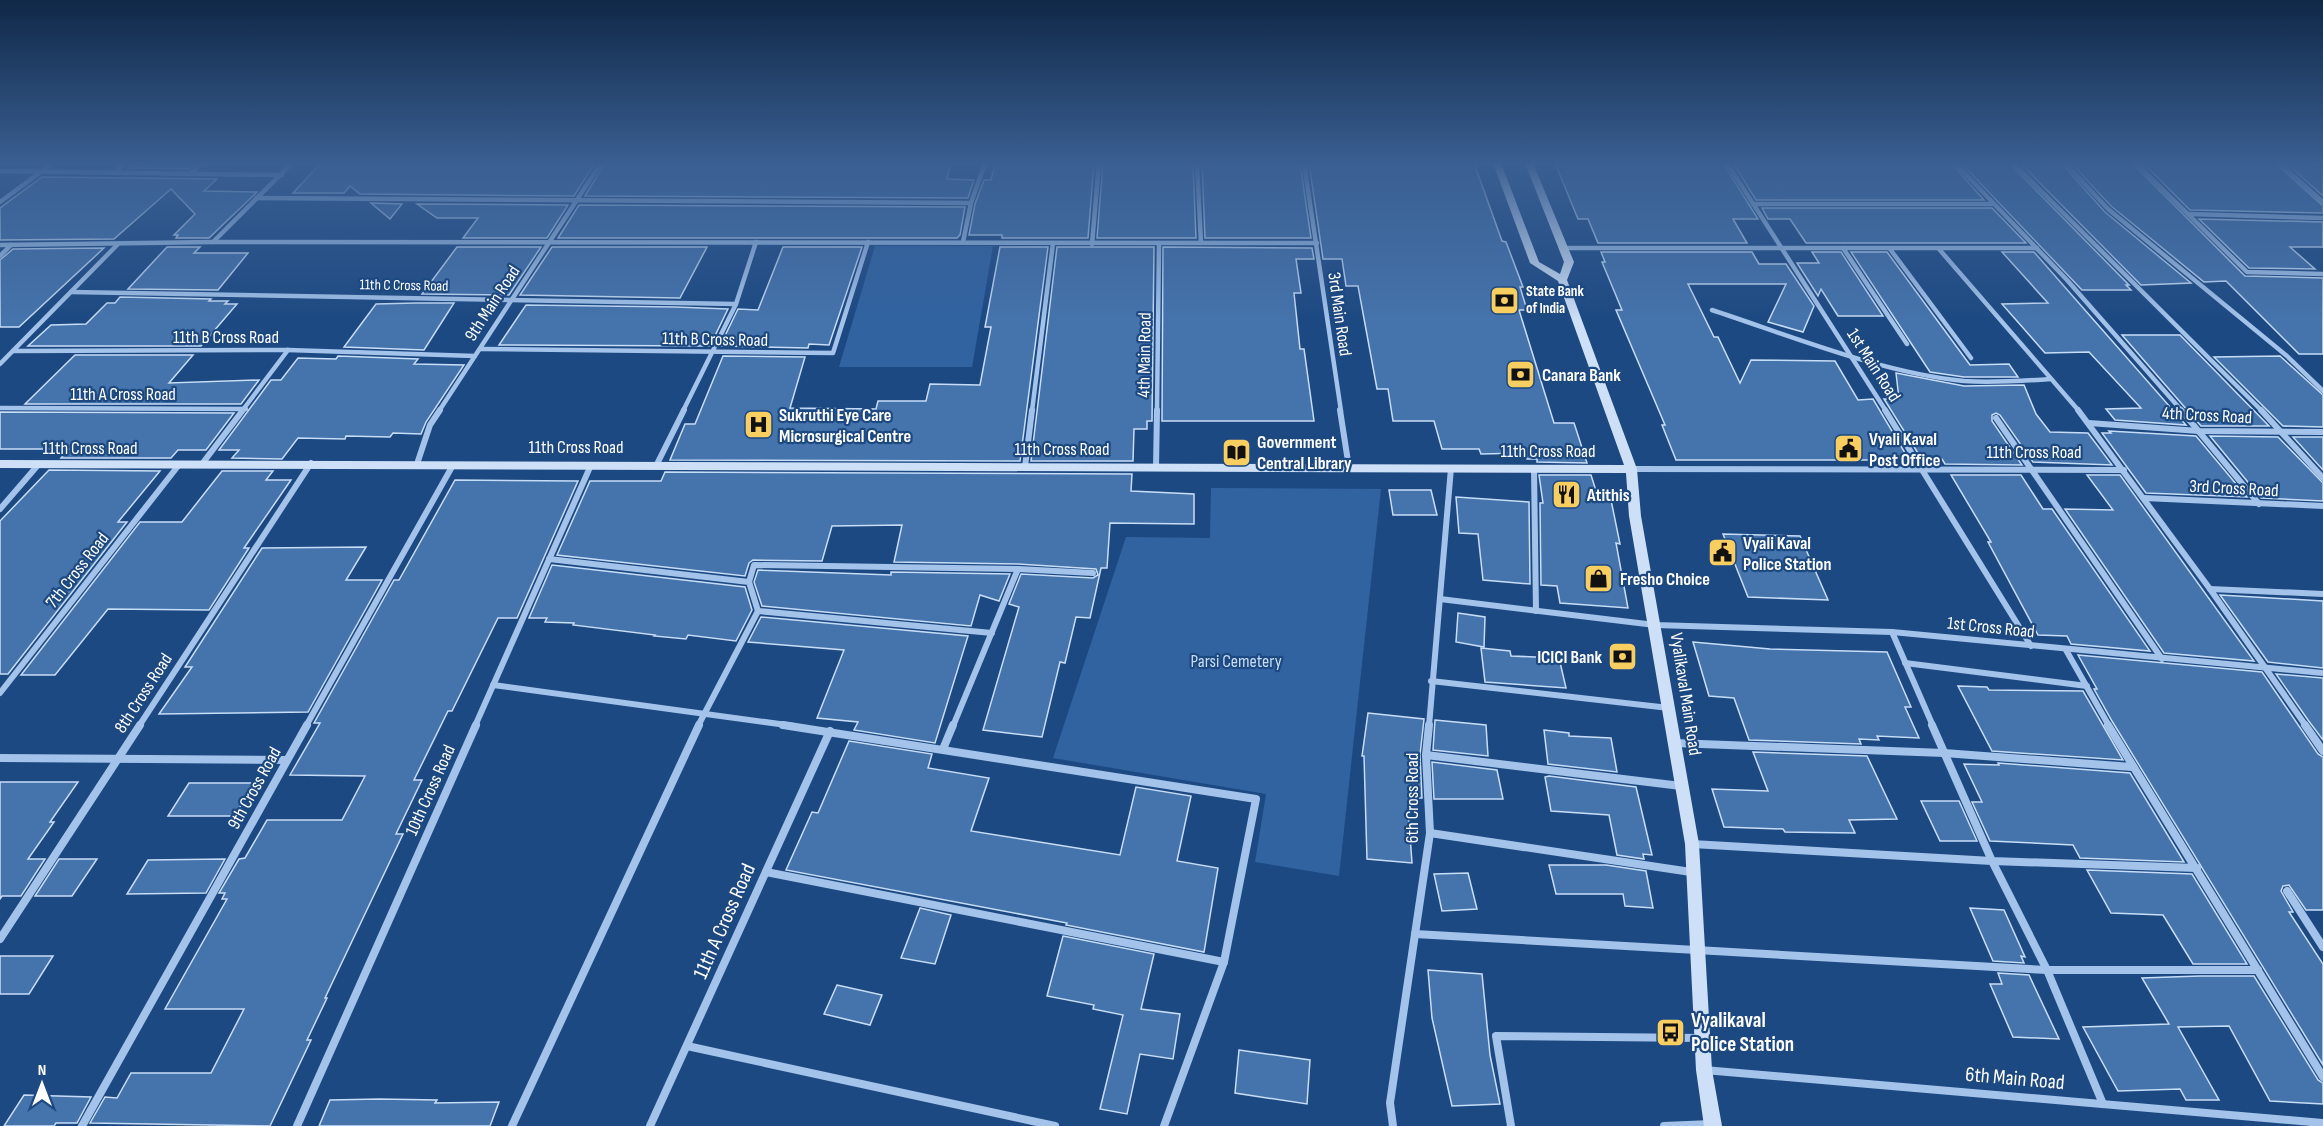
<svg xmlns="http://www.w3.org/2000/svg" width="2323" height="1126" viewBox="0 0 2323 1126" font-family="'Sofia Sans Condensed',sans-serif">
<style>
.green{fill:#3163a1}
.building{fill:#4573ab;stroke:#c7ddf7;stroke-width:1.5}
.lines{fill:none;stroke-linecap:round;stroke-linejoin:round}
.street-far2{stroke:#a3c3ea;stroke-width:4.5}
.street-far1{stroke:#a3c3ea;stroke-width:6}
.street{stroke:#a3c3ea;stroke-width:8}
.secondary{fill:#cee0f7;fill-rule:evenodd}
.labels{text-anchor:middle;stroke-width:4.5;stroke-linejoin:round;paint-order:stroke}
.far-street-label{font-size:15px;fill:#fff;stroke:#1d4982}
.far-poi-label{font-size:15px;font-weight:bold;fill:#fff;stroke:#1d4982;text-anchor:start}
.street-label{font-size:18px;fill:#fff;stroke:#1d4982}
.poi-label{font-size:18px;font-weight:bold;fill:#fff;stroke:#1d4982;text-anchor:start}
.park-label{font-size:18px;fill:#c7ddf7;stroke:#1d4982}
.near-street-label{font-size:21px;fill:#fff;stroke:#1d4982}
.near-poi-label{font-size:21px;font-weight:bold;fill:#fff;stroke:#1d4982;text-anchor:start}
</style>
<rect width="100%" height="100%" fill="#1d4982"/>
<g class="green">
<polygon points="875,246 993,246 972,367 839,367"/>
<polygon points="1211,488 1381,489 1339,876 1255,862 1266,794 1053,758 1126,537 1210,538"/>
</g>
<g class="building">
<polygon points="135,163 195,163 189,169 128,168"/>
<polygon points="321,163 595,163 574,196 360,194 350,186 344,193 293,193"/>
<polygon points="605,163 951,163 947,179 974,180 968,198 585,196"/>
<polygon points="995,163 1094,163 1088,238 1002,238 1002,235 969,235 975,204 984,180 991,180"/>
<polygon points="1103,163 1193,164 1196,238 1097,238"/>
<polygon points="1208,163 1300,163 1311,238 1205,238 1202,164"/>
<polygon points="1309,163 1474,163 1502,241 1506,242 1523,287 1520,287 1527,310 1519,310 1554,423 1574,423 1587,463 1537,462 1537,459 1527,459 1525,453 1481,454 1479,449 1442,449 1434,421 1393,421 1388,389 1377,389 1358,286 1346,286 1342,259 1323,259"/>
<polygon points="1555,163 1723,163 1758,219 1733,219 1747,243 1598,243 1588,219 1578,219"/>
<polygon points="1733,163 1951,163 1984,200 1756,200"/>
<polygon points="1961,163 2009,163 2129,285 2126,285 2131,290 2082,290"/>
<polygon points="2020,163 2061,163 2105,212 2191,283 2141,285"/>
<polygon points="2071,163 2132,163 2245,276 2323,278 2323,354 2299,354 2226,281 2204,282 2111,206"/>
<polygon points="2143,163 2275,163 2323,206 2323,213 2190,210"/>
<polygon points="2286,163 2323,165 2323,196"/>
<polygon points="42,177 217,179 204,191 257,192 209,238 176,238 178,235 174,235 195,214 171,189 114,239 0,240 0,208"/>
<polygon points="371,203 402,204 390,219"/>
<polygon points="417,204 568,205 547,238 463,238 478,218 437,218"/>
<polygon points="579,205 965,207 960,235 957,238 558,238"/>
<polygon points="1762,208 1992,208 2026,243 1806,243 1790,219 1768,219"/>
<polygon points="2199,219 2323,222 2323,247 2290,247 2315,269 2249,268"/>
<polygon points="167,247 200,247 194,253 248,253 218,290 128,289"/>
<polygon points="457,247 541,247 509,295 422,294"/>
<polygon points="552,247 707,247 680,298 520,295"/>
<polygon points="783,247 862,247 829,345 809,344 808,348 720,346 738,309 758,310"/>
<polygon points="1000,247 1048,247 1020,461 670,460 685,424 695,424 723,356 805,357 790,408 876,409 878,401 926,401 930,384 980,385 991,327 985,327"/>
<polygon points="1057,247 1154,247 1152,421 1147,421 1147,429 1134,429 1133,461 1031,461"/>
<polygon points="1163,247 1312,248 1314,259 1296,259 1301,293 1294,293 1300,349 1304,349 1314,421 1162,421"/>
<polygon points="104,248 19,327 0,327 0,260 13,249"/>
<polygon points="1601,252 1752,252 1759,264 1786,264 1814,306 1803,332 1768,322 1786,284 1688,284 1714,337 1718,337 1740,383 1751,360 1835,361 1858,400 1873,399 1908,458 1887,457 1889,460 1676,460 1662,425 1665,425 1616,310 1622,310 1602,262 1605,262"/>
<polygon points="1812,252 1841,252 1883,316 1838,316 1821,289 1818,296 1797,263 1819,263"/>
<polygon points="1851,252 1887,252 1970,365 2009,364 2018,377 1964,377 1930,372"/>
<polygon points="2002,252 2034,252 2186,425 2115,420 2106,409 2141,408 2089,352 2045,353 2002,304 2048,303"/>
<polygon points="120,297 211,299 209,301 228,301 225,304 237,304 201,346 28,346 51,325 86,324 107,303 115,303"/>
<polygon points="416,303 454,303 424,350 344,347 376,304"/>
<polygon points="526,305 675,307 728,309 710,346 499,345"/>
<polygon points="2122,335 2180,335 2269,426 2201,426"/>
<polygon points="75,355 193,355 169,383 259,380 241,404 25,404"/>
<polygon points="338,356 418,359 414,364 464,365 426,422 421,434 393,433 390,437 346,436 345,439 298,438 282,459 232,458 239,450 219,450 271,380 281,380 298,358 336,359"/>
<polygon points="2280,356 2323,395 2323,427 2283,426 2214,357"/>
<polygon points="1896,373 1964,386 2024,385 2036,414 2050,432 2088,433 2112,465 2033,462 2000,415 1996,413 1992,415 1992,421 2022,465 1945,464 1942,459 1921,458 1884,399 1899,399"/>
<polygon points="0,412 234,413 206,450 178,450 171,458 61,458 69,449 0,449"/>
<polygon points="2109,431 2196,436 2247,497 2146,493 2102,433 2111,433"/>
<polygon points="2210,436 2278,437 2323,483 2323,501 2261,498"/>
<polygon points="2293,437 2323,437 2323,470"/>
<polygon points="49,470 160,471 118,522 127,522 8,674 0,674 0,521"/>
<polygon points="222,471 273,471 266,480 291,480 244,548 249,548 209,610 108,609 55,675 21,675 140,522 182,522"/>
<polygon points="665,472 1132,474 1131,491 1194,494 1194,524 1110,523 1107,568 1101,568 1090,618 1076,617 1065,663 1060,662 1042,737 983,730 1019,607 1009,604 1021,574 1093,578 1098,575 1096,569 1018,564 894,562 902,525 832,526 822,561 753,560 749,563 745,576 557,555 590,481 661,481"/>
<polygon points="1539,475 1591,475 1597,494 1610,495 1620,544 1616,543 1628,608 1560,603 1557,586 1541,585 1540,503 1543,503"/>
<polygon points="1951,475 2021,475 2043,509 2052,509 2150,651 2071,644 2067,636 2038,635 1988,542 1991,542"/>
<polygon points="2087,475 2120,475 2254,661 2164,653 2065,509 2113,510"/>
<polygon points="455,480 578,481 517,618 498,618 452,711 448,711 414,780 422,780 396,834 403,834 325,998 327,998 307,1040 311,1040 270,1126 90,1123 105,1097 117,1098 131,1073 211,1073 244,1009 165,1009 227,899 222,899 225,893 219,893 239,859 245,858 267,820 342,820 365,776 290,775 320,723 314,723 394,580 399,580"/>
<polygon points="1389,490 1431,490 1437,515 1393,515"/>
<polygon points="1456,497 1529,502 1530,584 1483,580 1478,534 1459,533"/>
<polygon points="1723,534 1800,536 1828,600 1748,597"/>
<polygon points="366,547 346,580 382,580 308,712 159,714 192,667 185,667 262,548"/>
<polygon points="552,565 745,587 752,610 736,641 688,635 686,639 654,636 655,635 573,625 574,623 545,622 547,618 529,618"/>
<polygon points="758,570 891,575 891,572 1010,574 999,601 980,595 971,626 762,606 754,582"/>
<polygon points="2220,595 2323,601 2323,668 2268,662"/>
<polygon points="1458,613 1485,617 1484,647 1456,642"/>
<polygon points="761,617 968,636 935,743 854,730 858,722 817,718 844,650 748,642"/>
<polygon points="1693,642 1770,649 1887,652 1911,707 1905,707 1919,738 1877,736 1879,740 1859,739 1861,744 1749,740 1734,698 1709,696"/>
<polygon points="1481,648 1510,651 1511,656 1559,658 1566,688 1485,682"/>
<polygon points="2078,655 2262,672 2318,754 2323,757 2323,910 2306,910 2289,885 2283,886 2281,891 2293,912 2289,912 2323,964 2323,1065 2112,721 2094,689 2097,689"/>
<polygon points="2276,674 2323,678 2323,740 2308,720"/>
<polygon points="1958,686 1987,687 1989,690 2083,691 2123,760 1992,751"/>
<polygon points="1368,713 1424,719 1420,755 1422,798 1412,798 1413,808 1408,808 1412,863 1367,859 1364,756 1362,756"/>
<polygon points="1435,720 1486,725 1488,756 1433,750"/>
<polygon points="1544,730 1569,733 1569,736 1611,738 1617,772 1548,764"/>
<polygon points="849,741 932,754 928,768 989,778 971,831 1058,845 1120,855 1136,787 1191,796 1177,861 1218,868 1204,952 1066,925 1067,923 786,870 812,812 818,813"/>
<polygon points="1753,752 1867,756 1897,819 1849,820 1855,833 1785,832 1783,829 1724,827 1712,789 1768,791"/>
<polygon points="1432,762 1497,770 1503,799 1434,799"/>
<polygon points="1998,763 2130,773 2184,862 2080,858 2073,845 1990,841 1972,802 1982,802 1964,764 1999,765"/>
<polygon points="1549,776 1636,787 1652,855 1643,854 1644,859 1617,855 1609,815 1551,811 1545,777"/>
<polygon points="0,782 78,782 50,822 54,822 28,859 45,859 21,896 2,896 0,899"/>
<polygon points="189,783 254,783 235,816 168,816"/>
<polygon points="1921,801 1959,801 1977,841 1940,841"/>
<polygon points="59,859 97,859 72,896 35,896"/>
<polygon points="225,859 206,893 127,894 148,860"/>
<polygon points="1549,865 1606,865 1646,871 1653,908 1625,906 1623,894 1556,894"/>
<polygon points="2087,870 2192,874 2247,964 2193,964 2163,915 2111,913"/>
<polygon points="1468,873 1477,909 1442,911 1434,874"/>
<polygon points="920,908 951,915 935,964 901,958"/>
<polygon points="1970,908 2004,910 2025,957 2021,956 2024,963 1993,961"/>
<polygon points="1063,936 1154,954 1141,1009 1180,1014 1173,1059 1140,1054 1127,1114 1100,1109 1123,1015 1093,1009 1094,1005 1047,996"/>
<polygon points="0,956 53,956 29,994 0,994"/>
<polygon points="1428,970 1482,974 1490,1055 1500,1104 1452,1106 1432,1018"/>
<polygon points="1998,973 2029,975 2059,1039 2013,1037 1990,984 2002,984"/>
<polygon points="2200,976 2254,976 2318,1080 2323,1083 2323,1104 2270,1101 2229,1026 2178,1027 2219,1100 2186,1100 2180,1089 2118,1091 2083,1027 2169,1024 2142,978"/>
<polygon points="837,985 882,995 870,1025 824,1014"/>
<polygon points="1239,1050 1310,1060 1307,1104 1235,1093"/>
<polygon points="24,1095 91,1097 77,1123 56,1123 54,1126 4,1126"/>
<polygon points="379,1099 437,1100 435,1103 499,1102 490,1126 319,1126 330,1100"/>
</g>
<g class="lines">
<g class="street-far2">
<polyline points="1197,163 1201,243"/>
<polyline points="1304,163 1341,411"/>
<polyline points="1727,163 1886,411"/>
<polyline points="1955,163 2067,280 2182,411"/>
<polyline points="2013,163 2262,411"/>
<polyline points="2065,163 2108,209 2287,356 2323,391"/>
<polyline points="2136,163 2247,272 2323,274"/>
<polyline points="2279,163 2323,202"/>
<polyline points="0,171 282,175"/>
<polyline points="116,172 125,163"/>
<polyline points="190,174 202,163"/>
<polyline points="256,198 971,203"/>
<polyline points="0,202 53,163"/>
<polyline points="1753,204 1992,204"/>
<polyline points="2189,214 2323,218"/>
<polyline points="213,242 292,163"/>
<polyline points="963,242 971,203 985,163"/>
<polyline points="1092,244 1099,163"/>
<polyline points="0,245 213,242 1317,243"/>
<polyline points="1563,248 2037,248"/>
<polyline points="1843,248 1907,344"/>
<polyline points="1890,249 1971,358"/>
<polyline points="1939,249 2079,411"/>
<polyline points="0,256 11,245"/>
<polyline points="71,292 736,304"/>
<path d="M1712,310C1791,336 1882,373 1964,381C1993,383 2022,381 2051,379"/>
<polyline points="480,349 833,353 868,242"/>
<polyline points="13,351 288,350 475,356"/>
<polyline points="0,364 118,244"/>
<polyline points="0,408 246,409"/>
<polyline points="242,411 288,350"/>
<polyline points="439,411 601,163"/>
<polyline points="683,411 736,304 756,242"/>
<polyline points="1032,411 1053,243"/>
<polyline points="1157,411 1159,243"/>
</g>
<g class="street-far1">
<polyline points="1340,410 1349,468"/>
<polyline points="1885,410 2031,646"/>
<polyline points="2078,410 2210,589 2306,726"/>
<polyline points="2181,410 2259,504"/>
<polyline points="2261,410 2323,478"/>
<polyline points="1996,418 2162,659"/>
<polyline points="2089,423 2199,431 2323,432"/>
<polyline points="202,464 243,410"/>
<polyline points="417,464 430,425 440,410"/>
<polyline points="656,466 684,410"/>
<polyline points="1025,467 1032,410"/>
<polyline points="1156,467 1157,410"/>
<polyline points="1534,469 1536,611"/>
<polyline points="1631,469 2124,470"/>
<polyline points="2144,498 2323,506"/>
<polyline points="0,509 38,465"/>
<polyline points="549,559 749,582 758,611 992,633"/>
<polyline points="749,582 754,565 1018,569 1093,573"/>
<polyline points="2210,589 2323,594"/>
<polyline points="1440,599 1655,625 1892,632 2323,673"/>
<polyline points="1892,632 1933,726"/>
<polyline points="2066,650 2109,726"/>
<polyline points="1905,663 2087,686"/>
<polyline points="1431,681 1669,708"/>
<polyline points="493,685 794,726"/>
<polyline points="0,693 178,466"/>
<polyline points="139,726 311,463"/>
<polyline points="306,726 453,465"/>
<polyline points="475,726 591,465"/>
<polyline points="698,726 758,611"/>
<polyline points="953,726 1018,569"/>
<polyline points="1429,726 1451,468"/>
</g>
<g class="street">
<polyline points="783,725 1256,799 1224,962 1164,1126"/>
<polyline points="1932,725 1992,861 2047,970 2103,1104"/>
<polyline points="2108,725 2323,1077"/>
<polyline points="2305,725 2323,751"/>
<polyline points="1674,743 1944,753 2132,767"/>
<polyline points="943,749 953,725"/>
<polyline points="1426,755 1681,786"/>
<polyline points="0,758 287,760"/>
<polyline points="1430,833 1691,872"/>
<polyline points="1692,844 1992,861 2197,868"/>
<polyline points="766,872 1224,962"/>
<polyline points="2287,891 2323,947"/>
<polyline points="1415,934 2047,970 2258,970"/>
<polyline points="0,939 140,725"/>
<polyline points="687,1046 1055,1126"/>
<polyline points="1704,1070 2323,1123"/>
<polyline points="82,1126 307,725"/>
<polyline points="297,1126 476,725"/>
<polyline points="512,1126 699,725"/>
<polyline points="650,1126 830,731"/>
<polyline points="1393,1126 1390,1103 1430,833 1426,755 1429,725"/>
<polyline points="1511,1126 1496,1036 1701,1038"/>
<polyline points="1664,1126 1711,1124"/>
</g>
<polygon class="secondary" points="1493,163 1501,163 1539,262 1560,274 1564,262 1525,163 1533,163 1574,262 1567,280 1637,469 1641,516 1699,844 1712,1070 1722,1126 1704,1126 1696,1070 1685,844 1629,516 1626,473 0,468 0,460 1624,465 1558,281 1530,263"/>
</g>
<linearGradient id="sky" x2="0" y2="1"><stop stop-color="#102848"/><stop offset="0.51" stop-color="#3a5f92"/><stop offset="1" stop-color="#3a5f92" stop-opacity="0"/></linearGradient>
<rect width="2323" height="321" fill="url(#sky)"/>
<defs>
<symbol id="bank-square" viewBox="-11 -11 22 22"><rect x="-9" y="-9" width="18" height="18" rx="4" fill="#f9ce61" stroke="#1d4982"/><path d="M-6-4H6V4H-6ZM0-2.3a2.3 2.3 0 1 0 0 4.6a2.3 2.3 0 1 0 0-4.6Z" fill="#111"/></symbol>
<symbol id="hospital-square" viewBox="-11 -11 22 22"><rect x="-9" y="-9" width="18" height="18" rx="4" fill="#f9ce61" stroke="#1d4982"/><path d="M-5-5h3v3.5h4V-5h3V5h-3V1.5h-4V5h-3Z" fill="#111"/></symbol>
<symbol id="civic-square" viewBox="-11 -11 22 22"><rect x="-9" y="-9" width="18" height="18" rx="4" fill="#f9ce61" stroke="#1d4982"/><path d="M-.6-6.5H3V-4.5H.6V-3L4-1V1h2V6H-6V1h2V-1L-.6-3ZM-1.2 2.5V6h2.4V2.5Z" fill="#111"/></symbol>
<symbol id="library-square" viewBox="-11 -11 22 22"><rect x="-9" y="-9" width="18" height="18" rx="4" fill="#f9ce61" stroke="#1d4982"/><path d="M-6-4Q-3-5.5-.7-3.5V5Q-3 3-6 4ZM6-4Q3-5.5 .7-3.5V5Q3 3 6 4Z" fill="#111"/></symbol>
<symbol id="restaurant-square" viewBox="-11 -11 22 22"><rect x="-9" y="-9" width="18" height="18" rx="4" fill="#f9ce61" stroke="#1d4982"/><path d="M-5-6h1v4h1v-4h1v4h1v-4h1v5L-1.5 .5V6h-2V.5L-5-1ZM5-6V6H3V1.5H1.5Q1.5-4 5-6Z" fill="#111"/></symbol>
<symbol id="shop-square" viewBox="-11 -11 22 22"><rect x="-9" y="-9" width="18" height="18" rx="4" fill="#f9ce61" stroke="#1d4982"/><path d="M-5-2.5h2.3a2.7 3.5 0 0 1 5.4 0H5L5.5 6h-11ZM-1.5-2.5h3a1.5 2.3 0 0 0-3 0Z" fill="#111"/></symbol>
<symbol id="bus-square" viewBox="-11 -11 22 22"><rect x="-9" y="-9" width="18" height="18" rx="4" fill="#f9ce61" stroke="#1d4982"/><path d="M-5-6H5V4H4V6H2V4H-2V6H-4V4H-5ZM-3.5-4V0h7V-4ZM-3.5 1.2v1.5H-2V1.2ZM2 1.2v1.5H3.5V1.2Z" fill="#111"/></symbol>
</defs>
<g fill-rule="evenodd">
<use href="#bank-square" x="1488" y="284" width="33" height="33"/>
<use href="#bank-square" x="1504" y="358" width="33" height="33"/>
<use href="#hospital-square" x="742" y="408" width="33" height="33"/>
<use href="#civic-square" x="1832" y="432" width="33" height="33"/>
<use href="#library-square" x="1220" y="436" width="33" height="33"/>
<use href="#restaurant-square" x="1550" y="478" width="33" height="33"/>
<use href="#civic-square" x="1706" y="536" width="33" height="33"/>
<use href="#shop-square" x="1582" y="562" width="33" height="33"/>
<use href="#bank-square" x="1606" y="640" width="33" height="33"/>
<use href="#bus-square" x="1654" y="1016" width="33" height="33"/>
</g>
<g class="labels">
<g class="far-street-label">
<text transform="translate(404 285) rotate(1)" y="5">11th C Cross Road</text>
</g>
<g class="far-poi-label">
<text x="1526" y="296">State Bank<tspan x="1526" dy="17">of India</tspan></text>
</g>
<g class="street-label">
<text transform="translate(492 303) rotate(-57)" y="6">9th Main Road</text>
<text transform="translate(1340 314) rotate(82)" y="6">3rd Main Road</text>
<text x="226" y="343">11th B Cross Road</text>
<text transform="translate(715 339) rotate(1)" y="6">11th B Cross Road</text>
<text transform="translate(1144 355) rotate(-89)" y="6">4th Main Road</text>
<text transform="translate(1874 365) rotate(57)" y="6">1st Main Road</text>
<text x="123" y="400">11th A Cross Road</text>
<text transform="translate(2207 415) rotate(3)" y="6">4th Cross Road</text>
<text x="576" y="453">11th Cross Road</text>
<text x="90" y="454">11th Cross Road</text>
<text x="1062" y="455">11th Cross Road</text>
<text x="1548" y="457">11th Cross Road</text>
<text x="2034" y="458">11th Cross Road</text>
<text transform="translate(2234 488) rotate(3)" y="6">3rd Cross Road</text>
<text transform="translate(77 570) rotate(-52)" y="6">7th Cross Road</text>
<text transform="translate(1991 627) rotate(6)" y="6">1st Cross Road</text>
<text transform="translate(143 693) rotate(-57)" y="6">8th Cross Road</text>
<text transform="translate(1686 694) rotate(81)" y="6">Vyalikaval Main Road</text>
<text transform="translate(254 788) rotate(-61)" y="6">9th Cross Road</text>
<text transform="translate(430 790) rotate(-66)" y="6">10th Cross Road</text>
<text transform="translate(1412 798) rotate(-90)" y="6">6th Cross Road</text>
</g>
<g class="poi-label">
<text x="1542" y="381">Canara Bank</text>
<text x="779" y="421">Sukruthi Eye Care<tspan x="779" dy="21">Microsurgical Centre</tspan></text>
<text x="1869" y="445">Vyali Kaval<tspan x="1869" dy="21">Post Office</tspan></text>
<text x="1257" y="448">Government<tspan x="1257" dy="21">Central Library</tspan></text>
<text x="1587" y="501">Atithis</text>
<text x="1743" y="549">Vyali Kaval<tspan x="1743" dy="21">Police Station</tspan></text>
<text x="1620" y="585">Fresho Choice</text>
<text x="1602" y="663" text-anchor="end">ICICI Bank</text>
</g>
<g class="park-label">
<text x="1236" y="667">Parsi Cemetery</text>
</g>
<g class="near-street-label">
<text transform="translate(724 921) rotate(-66)" y="7">11th A Cross Road</text>
<text transform="translate(2015 1078) rotate(5)" y="7">6th Main Road</text>
</g>
<g class="near-poi-label">
<text x="1691" y="1027">Vyalikaval<tspan x="1691" dy="24">Police Station</tspan></text>
</g>
</g>
<g transform="translate(42 1084)" stroke="#1d4982" stroke-width="4.5" paint-order="stroke">
<path d="M0-4.5L10 22L0 15L-10 22Z" fill="#ffffff"/>
<text y="-9" font-size="16" font-weight="bold" text-anchor="middle" fill="#ffffff">N</text>
</g>
</svg>
